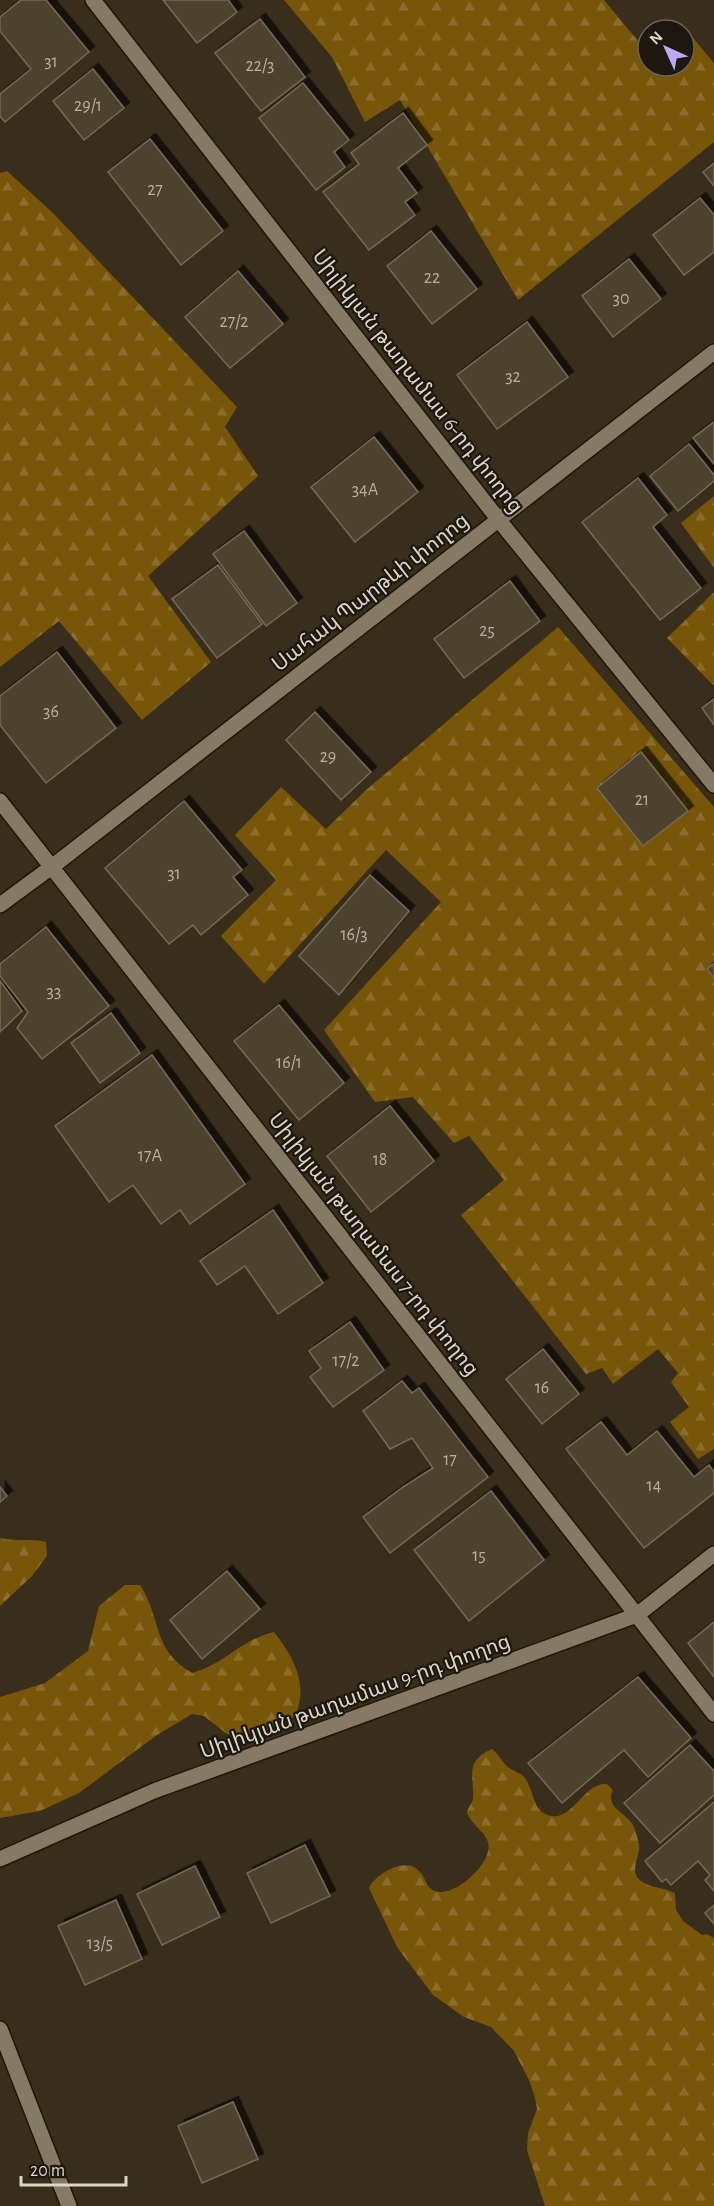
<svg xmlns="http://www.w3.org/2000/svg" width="714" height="2206" viewBox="0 0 714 2206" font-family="'Alegreya Sans','Noto Sans Armenian',sans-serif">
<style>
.forest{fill:url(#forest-firs)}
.building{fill:#4d432f;stroke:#756955;stroke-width:1.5;filter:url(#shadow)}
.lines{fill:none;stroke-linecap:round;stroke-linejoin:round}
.service-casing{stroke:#1f1604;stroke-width:18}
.minor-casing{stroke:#1f1604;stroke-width:18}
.service{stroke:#867a65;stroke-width:15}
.minor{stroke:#867a65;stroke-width:15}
.labels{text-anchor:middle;stroke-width:4.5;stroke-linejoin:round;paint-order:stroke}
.number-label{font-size:18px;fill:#b8b0a2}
.street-label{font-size:21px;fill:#dcd5c9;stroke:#1c170f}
</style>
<defs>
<pattern id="forest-firs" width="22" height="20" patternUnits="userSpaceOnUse" patternTransform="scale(1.5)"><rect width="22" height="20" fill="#775609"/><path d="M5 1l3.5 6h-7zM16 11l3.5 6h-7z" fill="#8a6d2c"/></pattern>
<filter id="shadow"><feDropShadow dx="5.5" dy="-5.5" stdDeviation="0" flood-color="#0009"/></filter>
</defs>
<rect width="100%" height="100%" fill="#382e1b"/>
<g class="forest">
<polygon points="284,0 604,0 639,42 648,39 648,66 684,66 684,30 674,30 684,27 714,63 714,142 518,300 400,100 365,122 332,57"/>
<polygon points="7,171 53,213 237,407 225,427 258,476 148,576 211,662 142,720 59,621 0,667 0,173"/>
<polygon points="714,496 714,568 681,523"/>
<polygon points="714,592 714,684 713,685 667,638"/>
<polygon points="558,627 714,807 714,1449 698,1459 670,1422 689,1407 671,1382 678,1373 658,1349 613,1384 602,1368 586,1374 461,1215 504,1180 469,1136 454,1143 413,1097 375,1102 324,1030 441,902 386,850 264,984 221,936 276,880 235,835 281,787 326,829 365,791"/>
<path d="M0,1538C16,1542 30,1538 46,1542L47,1556L32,1576L0,1606Z"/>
<path d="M125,1585H140C162,1619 152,1650 192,1673C227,1663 238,1641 274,1632C294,1657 309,1686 295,1716L267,1730L239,1735L227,1734L204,1716L192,1714L157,1735L79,1793L40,1811L0,1818V1697L45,1683L88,1651L99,1606Z"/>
<path d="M492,1749C499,1754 502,1762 508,1767C513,1771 519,1772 524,1777C535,1790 531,1813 552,1816C574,1819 584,1782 607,1784L613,1790C604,1808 628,1813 634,1827C636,1833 640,1843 639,1850C638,1859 632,1868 637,1877C645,1888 664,1887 675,1893L676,1910L683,1921L702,1935L707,1934L714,1938V2206H545L527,2150L528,2133L537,2109L535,2098L529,2080L514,2051L491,2027L464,2017L433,1995L397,1947L369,1888C376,1874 405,1856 419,1871C428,1880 425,1891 441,1892C459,1893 494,1861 488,1842C484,1830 470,1824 467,1812C468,1808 472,1803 473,1799C475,1778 463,1762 492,1749Z"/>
</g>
<g class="building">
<polygon points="21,0 46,0 89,52 5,122 0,116 0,94 31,69 0,31 0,17"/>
<polygon points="163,0 228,0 237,12 197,43"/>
<polygon points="260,19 305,77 261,111 215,53"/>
<polygon points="93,69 124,108 84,140 53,101"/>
<polygon points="303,83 349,140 334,152 345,167 316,190 259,118"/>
<polygon points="403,113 427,145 398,168 417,193 405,202 415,215 369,250 323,192 359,164 351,153"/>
<polygon points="150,139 223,231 181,265 108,172"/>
<polygon points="714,163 714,186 703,172"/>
<polygon points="700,198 714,215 714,252 684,275 653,235"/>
<polygon points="431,231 477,289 432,324 387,266"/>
<polygon points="629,259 661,299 613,337 582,296"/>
<polygon points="238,271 283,324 230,368 185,317"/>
<polygon points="527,322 568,377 497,429 457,375"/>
<polygon points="714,422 714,464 693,438"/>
<polygon points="374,437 418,492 355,542 311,487"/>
<polygon points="689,444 714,475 714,481 678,511 650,476"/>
<polygon points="638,478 667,515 653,527 701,588 660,620 582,522"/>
<polygon points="244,531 297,603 266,626 213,554"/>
<polygon points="218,565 262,624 217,658 172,599"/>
<polygon points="510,581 540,621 464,678 434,639"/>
<polygon points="57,652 116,728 46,783 0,725 0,696"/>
<polygon points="714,699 714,725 702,708"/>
<polygon points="315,712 371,772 341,800 286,740"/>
<polygon points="641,752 688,811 643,846 597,788"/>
<polygon points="184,801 242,870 233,877 248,895 201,935 193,925 169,944 105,868"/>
<polygon points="370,875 409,911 339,995 299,956"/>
<polygon points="46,927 109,1006 42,1059 17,1028 28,1012 0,976 0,964"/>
<polygon points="714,964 714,978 707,969"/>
<polygon points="0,981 22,1011 0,1032"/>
<polygon points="279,1005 344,1083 299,1120 234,1041"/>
<polygon points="111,1013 140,1053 100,1083 71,1043"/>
<polygon points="152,1055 245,1184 190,1224 180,1210 161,1224 133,1185 109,1202 55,1126"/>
<polygon points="390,1106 434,1161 371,1212 327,1156"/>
<polygon points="273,1210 323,1283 278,1314 245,1266 217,1285 200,1261"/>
<polygon points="350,1322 384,1370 333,1407 310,1377 321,1368 309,1351"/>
<polygon points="543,1349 579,1394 542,1424 506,1379"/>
<polygon points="402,1381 412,1393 419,1388 488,1477 390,1553 363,1517 403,1487 433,1468 412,1438 390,1449 363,1411"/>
<polygon points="601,1422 627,1455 657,1431 694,1477 709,1465 714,1472 714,1493 644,1548 566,1449"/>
<polygon points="0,1487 7,1496 0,1502"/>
<polygon points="491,1491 544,1560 469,1621 414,1550"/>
<polygon points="227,1571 260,1609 202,1659 170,1620"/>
<polygon points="714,1622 714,1677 688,1643"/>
<polygon points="638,1677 691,1738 648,1777 624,1750 562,1803 528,1763"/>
<polygon points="690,1745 714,1771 714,1795 660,1843 624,1803"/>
<polygon points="714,1802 714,1891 705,1880 710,1875 698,1861 671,1885 666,1879 662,1882 645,1861"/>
<polygon points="305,1845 330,1896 271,1923 247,1873"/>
<polygon points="195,1866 220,1917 162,1945 137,1894"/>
<polygon points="116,1900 142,1959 85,1985 58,1926"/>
<polygon points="714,1905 714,1924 705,1913"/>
<polygon points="233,2102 258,2159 202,2183 178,2126"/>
</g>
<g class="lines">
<defs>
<polyline id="service" points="0,905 53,866"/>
<g id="minor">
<polyline points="93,0 498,519 714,785"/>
<polyline points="0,801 714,1714"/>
<polyline points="53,866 714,352"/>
<polyline points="0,1859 154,1791 637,1615 714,1554"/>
<polyline points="0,2029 69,2206"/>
</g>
</defs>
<use href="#service" class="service-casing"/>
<use href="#minor" class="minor-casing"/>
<use href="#service" class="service"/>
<use href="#minor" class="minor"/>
</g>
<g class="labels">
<g class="number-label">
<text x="51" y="67">31</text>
<text x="260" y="71">22/3</text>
<text x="88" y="111">29/1</text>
<text x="155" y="195">27</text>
<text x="432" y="283">22</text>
<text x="621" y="304">30</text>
<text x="234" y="327">27/2</text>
<text x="513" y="382">32</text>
<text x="365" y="495">34А</text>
<text x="487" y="636">25</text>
<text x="51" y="717">36</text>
<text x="328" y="762">29</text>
<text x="642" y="805">21</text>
<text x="174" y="879">31</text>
<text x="354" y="940">16/3</text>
<text x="54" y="997">33</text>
<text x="289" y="1068">16/1</text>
<text x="150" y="1161">17А</text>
<text x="380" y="1165">18</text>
<text x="346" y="1366">17/2</text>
<text x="542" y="1393">16</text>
<text x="450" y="1465">17</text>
<text x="654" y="1491">14</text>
<text x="479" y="1561">15</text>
<text x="100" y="1949">13/5</text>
</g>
<g class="street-label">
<text transform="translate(418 381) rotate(52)" y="7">Սիլիկյան թաղամաս 6-րդ փողոց</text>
<text transform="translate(370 592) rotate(-38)" y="7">Սահակ Պարթևի փողոց</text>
<text transform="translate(374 1244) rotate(52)" y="7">Սիլիկյան թաղամաս 7-րդ փողոց</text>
<text transform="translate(355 1696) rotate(-20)" y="7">Սիլիկյան թաղամաս 9-րդ փողոց</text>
</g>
</g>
<g transform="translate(666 48) rotate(315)"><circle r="28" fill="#1c170f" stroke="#696359" stroke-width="1.5"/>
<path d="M0-4.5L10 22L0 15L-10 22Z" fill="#bcaaf6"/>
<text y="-9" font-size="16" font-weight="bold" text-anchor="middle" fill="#dcd5c9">N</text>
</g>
<path d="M21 2176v9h105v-9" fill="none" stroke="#dcd5c9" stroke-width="3"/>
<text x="30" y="2176" font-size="18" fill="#dcd5c9" stroke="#1c170f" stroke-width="4.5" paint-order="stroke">20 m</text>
</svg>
